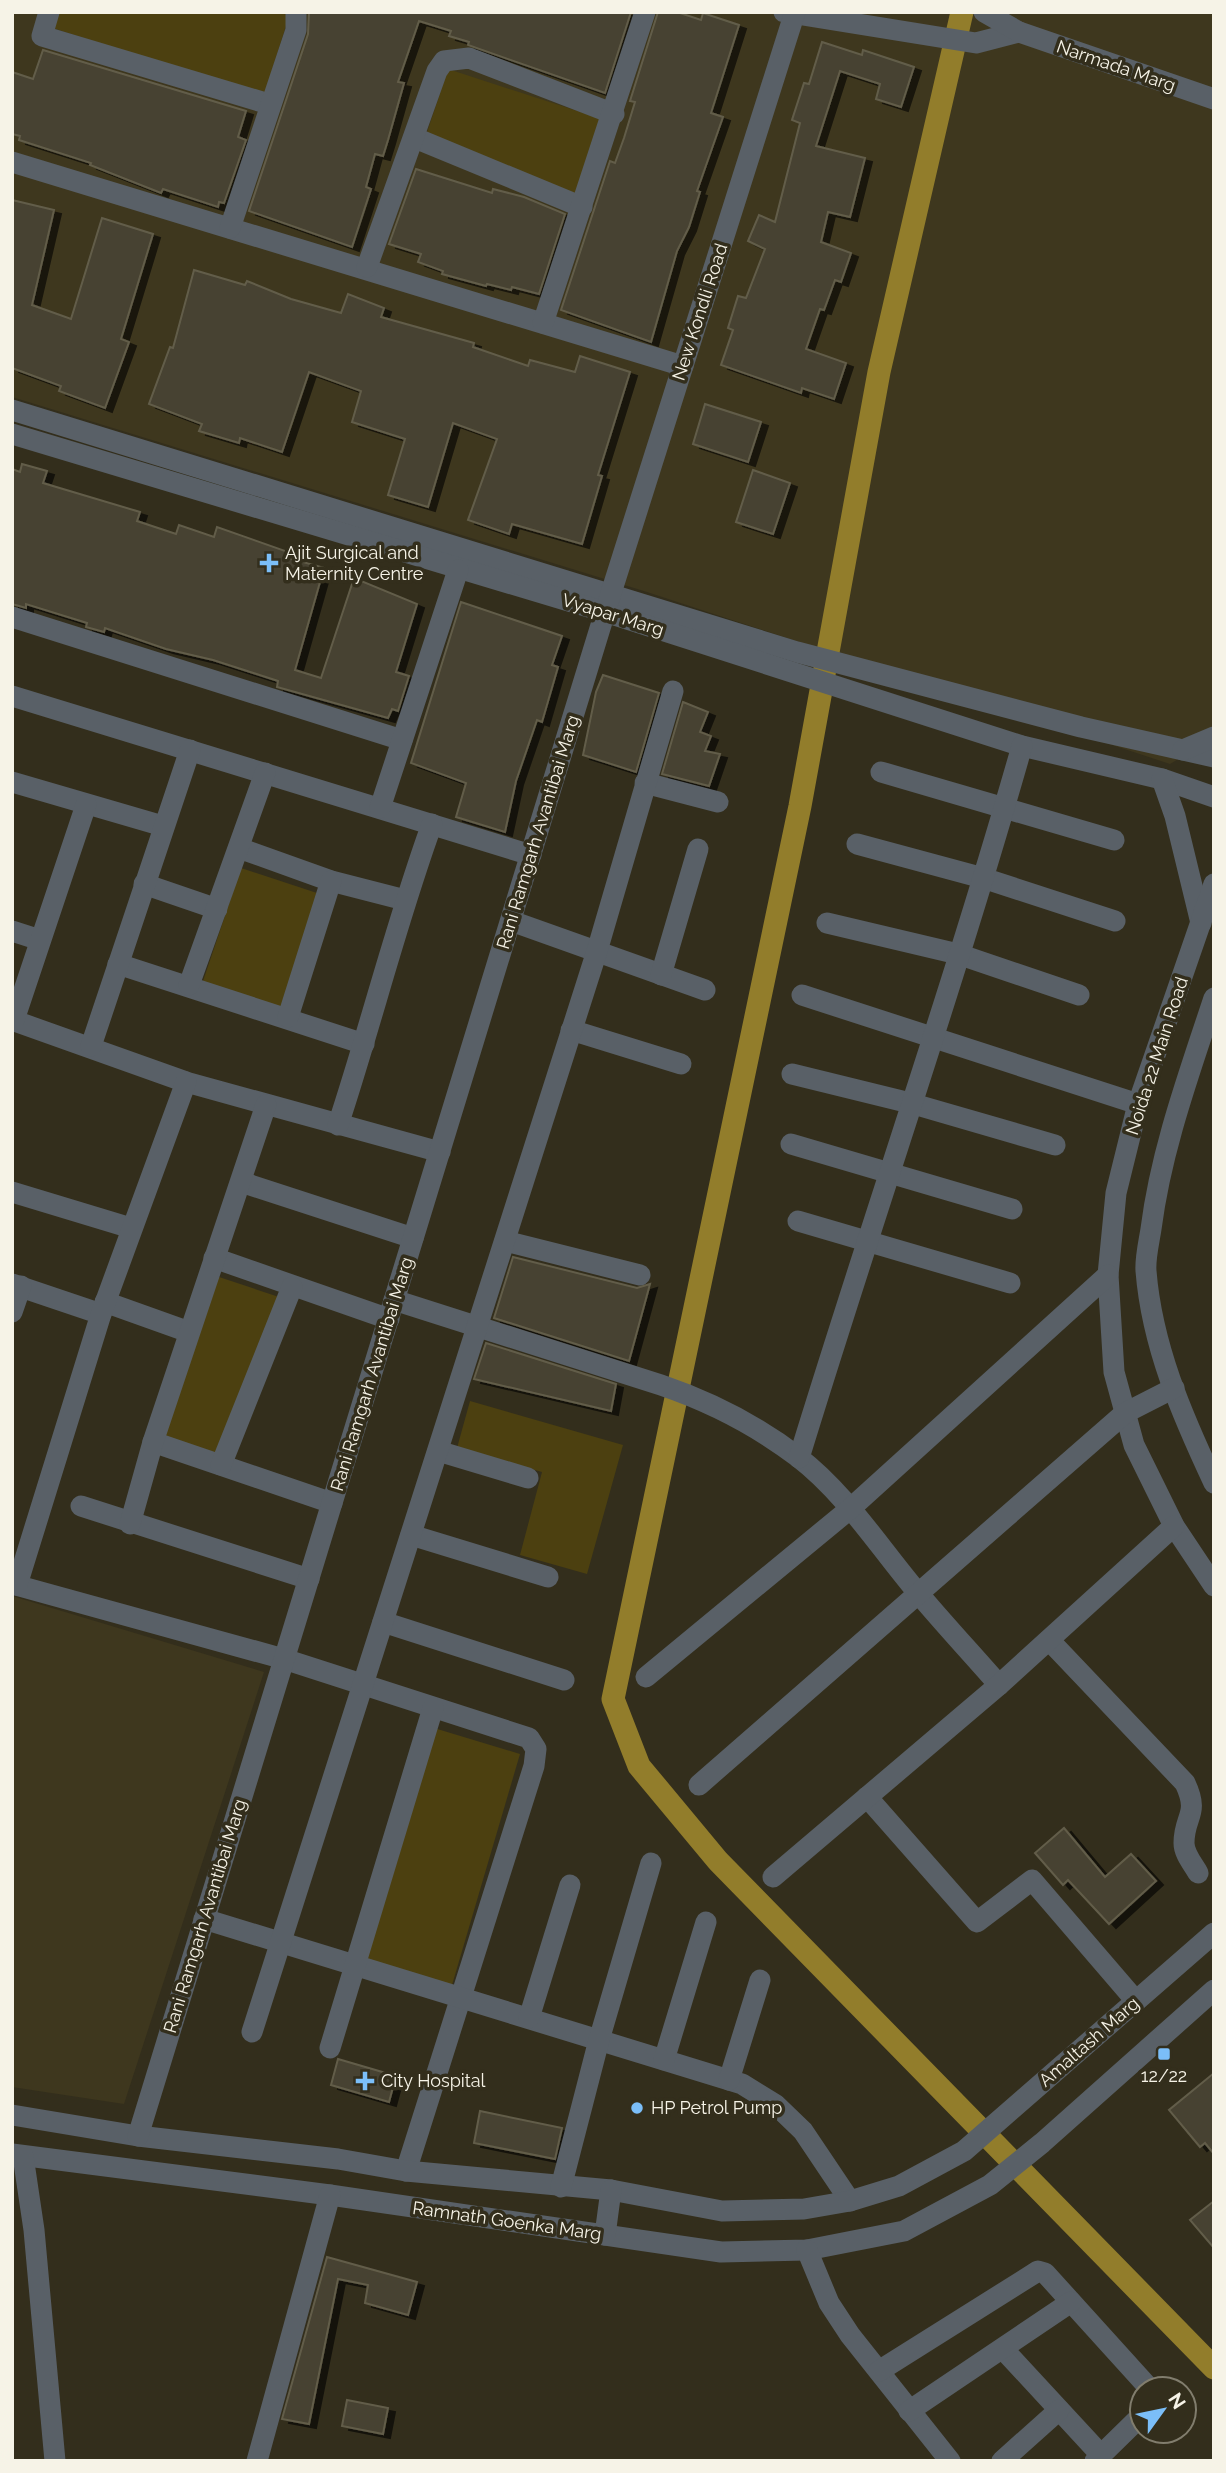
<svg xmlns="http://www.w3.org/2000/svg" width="1226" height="2473" viewBox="0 0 1226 2473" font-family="Raleway,sans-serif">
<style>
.built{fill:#3e371e}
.green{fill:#4c4010}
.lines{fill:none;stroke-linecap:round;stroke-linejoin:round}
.canal{stroke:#927d2b;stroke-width:23}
.building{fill:#474230;stroke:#625d4a;stroke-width:2;filter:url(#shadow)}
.minor{stroke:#596067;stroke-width:21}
.poi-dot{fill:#7bbef8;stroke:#332e1c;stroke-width:2.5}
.labels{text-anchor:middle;stroke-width:7;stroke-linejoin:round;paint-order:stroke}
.street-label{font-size:18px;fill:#f6f3e7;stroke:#332e1c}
.poi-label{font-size:18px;fill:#f6f3e7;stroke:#332e1c;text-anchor:start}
</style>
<defs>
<filter id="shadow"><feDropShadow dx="7" dy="4" stdDeviation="0" flood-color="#0009"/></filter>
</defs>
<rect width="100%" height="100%" fill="#332e1c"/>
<g class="built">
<polygon points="12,12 1214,12 1214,738 1170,764 647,592 12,397"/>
<polygon points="12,1596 264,1672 124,2104 12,2087"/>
</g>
<g class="green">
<polygon points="58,12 279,12 289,16 264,96 53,28"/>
<polygon points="448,69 602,119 578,196 423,145"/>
<polygon points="241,868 320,894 279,1020 199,993"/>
<polygon points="213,1275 282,1298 224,1475 156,1452"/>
<polygon points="470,1401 623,1445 587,1574 520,1555 542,1472 457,1448"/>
<polygon points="434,1728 520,1754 452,1985 365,1959"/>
</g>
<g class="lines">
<polyline class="canal" points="962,12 879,372 800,806 613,1699 639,1766 718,1861 1214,2368"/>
</g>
<g class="building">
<polygon points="309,12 631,12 605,93 468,45 469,42 449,36 451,31 419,21 398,82 404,83 388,140 383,156 375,154 366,187 371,189 352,247 249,211 308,34"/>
<polygon points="658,12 677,12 701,20 703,13 739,25 711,113 723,117 697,191 700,192 689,227 677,251 651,342 561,310 610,161 615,163 624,138 635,102 630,101"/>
<polygon points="822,42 862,55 863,50 914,67 901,107 876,99 880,84 840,71 816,146 865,158 850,217 828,212 821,242 851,253 841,282 835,280 824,310 820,309 806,349 846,363 834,399 802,388 801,393 721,365 733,330 728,328 738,296 746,298 765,249 748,241 759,215 775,222 800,123 792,120 804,83 809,84"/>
<polygon points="43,50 246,111 238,137 246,140 224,203 219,202 218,207 163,189 161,193 90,165 91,163 19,140 20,136 12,134 12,72 33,79"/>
<polygon points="416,169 492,193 493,189 524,197 565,214 539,294 512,287 511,290 487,284 486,286 442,274 443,271 418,262 421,254 389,244"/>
<polygon points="12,200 54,210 32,305 71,319 102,218 153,234 121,339 129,342 105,408 59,391 61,386 12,368"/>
<polygon points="194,270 245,285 247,281 291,299 341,313 348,294 384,308 381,317 474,343 473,347 528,366 530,360 575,372 580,356 630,372 598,475 602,476 582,544 512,524 509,534 468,520 497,439 453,423 428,507 388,495 405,439 352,422 361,391 309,372 282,452 240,438 239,443 199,431 202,424 149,404 170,347 173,348"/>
<polygon points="705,404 761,422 748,462 693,444"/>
<polygon points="22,464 47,471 43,483 140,512 137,521 176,534 179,525 214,537 217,527 288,552 286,557 324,568 295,670 321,678 354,578 417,604 396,672 409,676 398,711 392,709 388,718 277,687 278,681 213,660 166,649 105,628 104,632 86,627 87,623 26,604 26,608 12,604 12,469 20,472"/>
<polygon points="753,470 790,483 773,534 736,522"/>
<polygon points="461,602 562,636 552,665 558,667 542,722 537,720 516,781 505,832 456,817 466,783 411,763"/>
<polygon points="603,675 659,693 636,772 583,755 596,692"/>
<polygon points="683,702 708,712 700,732 711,736 705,751 720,754 709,786 662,774"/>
<polygon points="513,1257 637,1288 650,1284 629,1361 494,1318"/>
<polygon points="486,1343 616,1384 611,1411 474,1379"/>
<polygon points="1064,1828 1105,1877 1131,1854 1156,1881 1109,1924 1068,1880 1063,1885 1035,1853"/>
<polygon points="338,2059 396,2076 389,2102 331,2085"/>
<polygon points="1214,2073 1214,2154 1205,2143 1200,2147 1169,2110"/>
<polygon points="480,2111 562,2128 555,2159 474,2143"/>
<polygon points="1214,2201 1214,2248 1190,2220"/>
<polygon points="327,2257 417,2282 408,2315 365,2303 368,2285 338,2279 309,2424 282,2419"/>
<polygon points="347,2400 388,2408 383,2434 342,2426"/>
</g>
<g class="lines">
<g class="minor">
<polyline points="49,12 42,36 269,104"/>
<polyline points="784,12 976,43 1019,32"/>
<polyline points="984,12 1019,32 1214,99"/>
<polyline points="415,138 582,207"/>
<polyline points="12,162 683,366"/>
<polyline points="230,228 296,30 296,12"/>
<polyline points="367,267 437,71 444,61 469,58 614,114"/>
<polyline points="543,323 645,12"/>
<polyline points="12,410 797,652 1081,727 1214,757"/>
<polyline points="12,434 605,612 1022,746 1162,779 1214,797"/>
<polyline points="12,617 402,740"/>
<polyline points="12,696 531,855"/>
<polyline points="1183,750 1214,737"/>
<polyline points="881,772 1114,840"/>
<polyline points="1162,779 1175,816 1201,923"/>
<polyline points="12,782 163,826"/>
<polyline points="645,783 718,802"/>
<polyline points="380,808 458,570"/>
<polyline points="857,844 983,878 1115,921"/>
<polyline points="239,848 331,881 405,900"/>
<polyline points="144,884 217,909"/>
<polyline points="1214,884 1138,1104 1116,1193 1108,1275 1114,1372 1134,1445 1174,1526 1214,1586"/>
<polyline points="511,921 705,990"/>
<polyline points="827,923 958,954 1079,995"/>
<polyline points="12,931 40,940"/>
<polyline points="118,964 364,1044"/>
<polyline points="661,975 698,849"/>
<polyline points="189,985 265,773"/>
<polyline points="802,995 1138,1104"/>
<path d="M1214,998C1189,1074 1161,1150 1151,1229C1149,1242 1145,1258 1146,1271C1152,1346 1182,1415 1214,1483"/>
<polyline points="288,1017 331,881"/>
<polyline points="12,1020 186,1082 440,1152"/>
<polyline points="14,1020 86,805"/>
<polyline points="571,1030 681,1064"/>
<polyline points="91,1046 190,750"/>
<polyline points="792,1074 910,1103 1055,1145"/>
<path d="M338,1125C371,1025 396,923 432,824"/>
<polyline points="791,1144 1012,1209"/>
<polyline points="241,1182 413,1238"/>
<polyline points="12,1192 131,1228"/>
<polyline points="798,1221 1010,1283"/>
<polyline points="505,1241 640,1275"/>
<polyline points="214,1258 389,1319"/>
<polyline points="12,1284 101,1314"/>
<path d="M394,1300L661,1385C711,1402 756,1425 798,1457C846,1494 879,1547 918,1593C944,1624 972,1654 999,1685"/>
<polyline points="105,1302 189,1332"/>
<polyline points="12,1312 21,1286"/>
<polyline points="153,1442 332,1503"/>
<polyline points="438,1451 528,1478"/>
<path d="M799,1458C872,1220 954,985 1022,746"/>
<polyline points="221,1465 292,1287"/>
<polyline points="81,1506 309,1579"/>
<polyline points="130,1524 153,1442 266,1105"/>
<polyline points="411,1535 548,1577"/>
<polyline points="12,1584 284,1659 529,1738 536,1749 534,1766 406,2171"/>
<polyline points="17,1585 101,1314 186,1082"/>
<polyline points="383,1622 564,1680"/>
<path d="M1049,1640L1185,1783C1200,1815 1184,1815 1184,1843C1184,1854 1193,1864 1198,1873"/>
<polyline points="646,1677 851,1508 1108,1275"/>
<polyline points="699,1785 1125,1413 1174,1388"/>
<polyline points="867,1797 977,1922 1032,1880 1136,2001"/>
<polyline points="773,1877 999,1685 1174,1526"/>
<polyline points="204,1919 742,2084 776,2105 803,2131 850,2201"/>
<polyline points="529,2018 570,1885"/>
<polyline points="252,2032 597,951 673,691"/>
<polyline points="330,2048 433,1708"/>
<polyline points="664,2060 706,1922"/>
<polyline points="729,2080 760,1980"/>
<polyline points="12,2115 138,2136 338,2159 406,2171 611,2190 722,2211 804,2209 850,2201 899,2186 964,2151 1214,1933"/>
<polyline points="138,2136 605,612 795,12"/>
<polyline points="12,2154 330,2195 721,2252 807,2250 904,2231 990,2185 1042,2143 1214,1990"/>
<polyline points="23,2156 34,2230 55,2461"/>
<polyline points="561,2187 599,2040 651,1863"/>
<polyline points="605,2235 611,2190"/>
<polyline points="807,2250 829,2303 850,2335 950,2461"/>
<polyline points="1003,2349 1101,2455"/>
<polyline points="879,2371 1038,2271 1045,2273 1150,2389"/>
<polyline points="909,2411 1071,2302"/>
<polyline points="257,2461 330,2195"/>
<polyline points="1002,2461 1059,2410"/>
<polyline points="1095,2461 1142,2415"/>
</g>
</g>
<g class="poi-dot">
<path d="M265.5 552.5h7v7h7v7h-7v7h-7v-7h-7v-7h7z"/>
<rect x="1157" y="2047" width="14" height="14" rx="3.5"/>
<path d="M361.5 2070.5h7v7h7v7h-7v7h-7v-7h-7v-7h7z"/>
<circle cx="637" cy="2108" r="7"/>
</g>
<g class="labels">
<g class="street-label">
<text transform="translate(1116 66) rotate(19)" y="6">Narmada Marg</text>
<text transform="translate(700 312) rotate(-72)" y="6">New Kondli Road</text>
<text transform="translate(613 615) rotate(17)" y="6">Vyapar Marg</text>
<text transform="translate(538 832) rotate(-73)" y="6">Rani Ramgarh Avantibai Marg</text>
<text transform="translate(1157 1056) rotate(-72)" y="6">Noida 22 Main Road</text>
<text transform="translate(372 1374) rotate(-73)" y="6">Rani Ramgarh Avantibai Marg</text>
<text transform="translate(205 1916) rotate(-73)" y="6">Rani Ramgarh Avantibai Marg</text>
<text transform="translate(1089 2042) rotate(-41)" y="6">Amaltash Marg</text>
<text transform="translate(507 2221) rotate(8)" y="6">Ramnath Goenka Marg</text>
</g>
<g class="poi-label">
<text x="285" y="559">Ajit Surgical and<tspan x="285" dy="21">Maternity Centre</tspan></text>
<text x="1164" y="2082" text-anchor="middle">12/22</text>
<text x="381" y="2087">City Hospital</text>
<text x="651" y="2114">HP Petrol Pump</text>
</g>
</g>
<rect width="1226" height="2473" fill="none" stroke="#f6f3e7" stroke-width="28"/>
<g transform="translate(1163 2410) rotate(57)"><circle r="33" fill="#332e1c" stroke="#817d6d" stroke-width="2"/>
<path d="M0-5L12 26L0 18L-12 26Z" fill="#7bbef8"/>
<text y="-10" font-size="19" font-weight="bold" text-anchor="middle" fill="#f6f3e7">N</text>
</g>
</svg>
